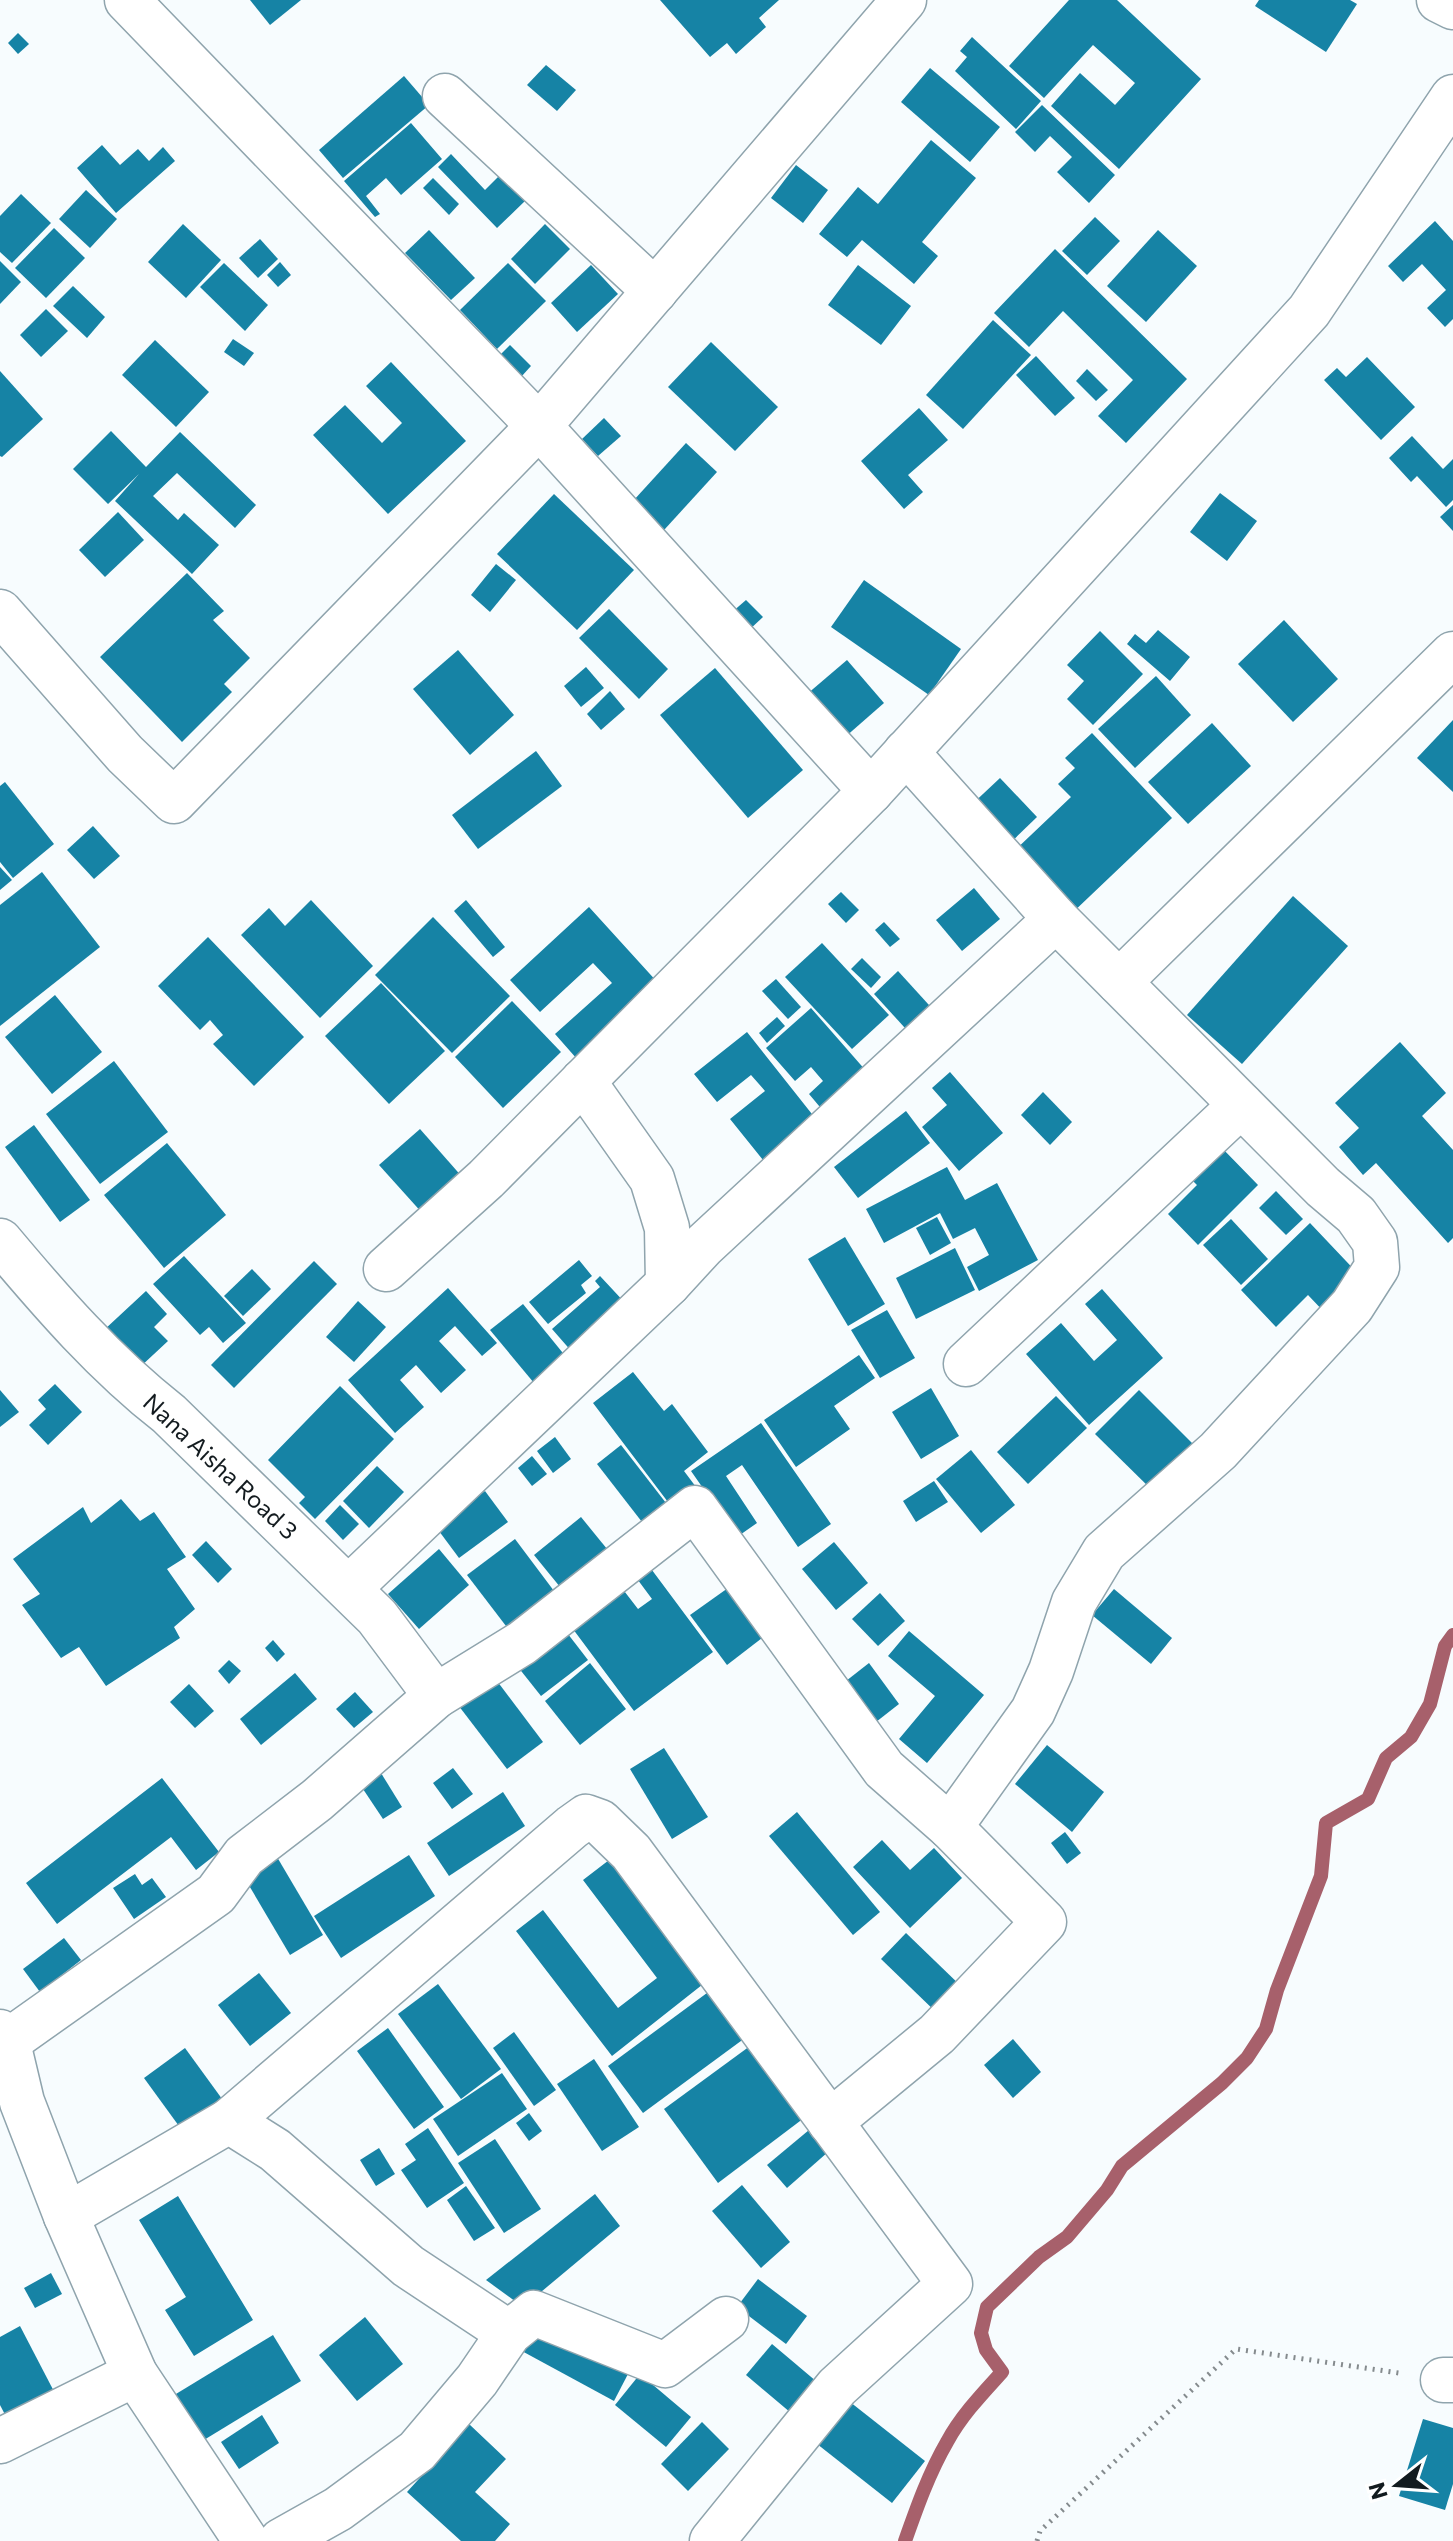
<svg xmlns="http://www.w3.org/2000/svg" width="1453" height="2541" viewBox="0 0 1453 2541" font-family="Commissioner,sans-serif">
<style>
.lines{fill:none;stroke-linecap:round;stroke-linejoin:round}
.stream{stroke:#a7606b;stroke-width:14}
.building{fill:#1683a5}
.street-casing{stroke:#8fa4ad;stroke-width:47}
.path{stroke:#858b8e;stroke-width:5;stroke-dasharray:2 6;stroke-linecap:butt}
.street{stroke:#fff;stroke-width:44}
.labels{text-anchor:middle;stroke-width:8;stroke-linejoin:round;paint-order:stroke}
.street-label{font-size:24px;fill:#131b1f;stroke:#fff}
</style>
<rect width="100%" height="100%" fill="#f7fcfe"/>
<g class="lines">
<path class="stream" d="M905,2541C917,2507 929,2473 947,2442C961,2416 982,2394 1002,2372L986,2350L981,2333L987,2307L1039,2257L1067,2237L1107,2190L1122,2166L1222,2083L1247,2058L1266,2029L1277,1990L1321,1876L1326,1823L1368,1799L1386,1758L1411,1737L1430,1704L1445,1646L1453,1635"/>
</g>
<g class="building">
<polygon points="250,0 301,0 270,25"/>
<polygon points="660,0 779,0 759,18 766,27 736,54 727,43 710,57"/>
<polygon points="1069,0 1117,0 1201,79 1119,169 1051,106 1080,73 1115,105 1135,83 1093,45 1044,98 1009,66"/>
<polygon points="1259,0 1350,0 1357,4 1326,52 1255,6"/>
<polygon points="18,33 29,44 18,54 8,43"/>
<polygon points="972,37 1041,101 1016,129 955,71 967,57 960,51"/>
<polygon points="546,65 576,90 557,111 527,85"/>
<polygon points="930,68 1000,127 970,162 901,102"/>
<polygon points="404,76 429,105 343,178 319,150"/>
<polygon points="1042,105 1115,175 1089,203 1057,172 1072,157 1050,136 1035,152 1015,132"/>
<polygon points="411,123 442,159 401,195 386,178 366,196 380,214 375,217 344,181"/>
<polygon points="931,140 976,178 922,242 938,256 914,284 862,240 847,257 819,234 858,187 878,204"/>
<polygon points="102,145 120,165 138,149 149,161 163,147 175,161 116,213 77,168"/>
<polygon points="451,154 485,190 502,173 526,200 497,228 438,167"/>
<polygon points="796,165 828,190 803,223 771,198"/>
<polygon points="433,178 459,204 449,215 423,188"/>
<polygon points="86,190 117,219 90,248 59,219"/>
<polygon points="21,194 51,223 12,263 0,252 0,216"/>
<polygon points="1095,217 1120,241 1087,275 1062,251"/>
<polygon points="1435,221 1453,241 1453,319 1445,327 1427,308 1446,290 1422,264 1403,282 1388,266"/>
<polygon points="183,224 221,260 186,298 148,262"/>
<polygon points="545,224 570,249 535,284 511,259"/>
<polygon points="54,228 85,258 46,298 15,268"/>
<polygon points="429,230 475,278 451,300 405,253"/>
<polygon points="1158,230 1197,266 1146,322 1107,286"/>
<polygon points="260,239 278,259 258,278 239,258"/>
<polygon points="1055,249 1187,379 1126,443 1098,416 1133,380 1063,311 1029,347 994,313"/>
<polygon points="0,261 21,282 0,304"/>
<polygon points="280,262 291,275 278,287 267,275"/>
<polygon points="224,263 268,305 245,331 200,287"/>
<polygon points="508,263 546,301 497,349 460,310"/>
<polygon points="591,265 618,294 577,332 551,303"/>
<polygon points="858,265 911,306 881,345 828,305"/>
<polygon points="73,286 105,317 87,338 53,306"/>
<polygon points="46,309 68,331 41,357 20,335"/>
<polygon points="993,320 1031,355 963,429 926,395"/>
<polygon points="233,339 254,353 244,366 224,352"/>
<polygon points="155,340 209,392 176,427 122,375"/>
<polygon points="711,342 778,407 735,451 668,387"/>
<polygon points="510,345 531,366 521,377 499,356"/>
<polygon points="1036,356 1075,398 1055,416 1016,375"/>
<polygon points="1367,357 1415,407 1381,440 1324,380 1337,368 1346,377"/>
<polygon points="391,362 466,441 388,514 313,435 345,405 382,443 402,423 366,386"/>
<polygon points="1087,369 1108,390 1096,401 1076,381"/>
<polygon points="0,371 43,419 2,457 0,456"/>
<polygon points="919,408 948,440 908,475 923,492 904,509 861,461"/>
<polygon points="604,418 621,436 598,456 582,439"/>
<polygon points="111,431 146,467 180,432 256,505 235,528 177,473 153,496 178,520 184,513 219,545 192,574 115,501 139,474 108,504 73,469"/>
<polygon points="1412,436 1443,469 1453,459 1453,500 1446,507 1417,476 1411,482 1389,458"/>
<polygon points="686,443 717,472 654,541 623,512"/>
<polygon points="1220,493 1257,521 1227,561 1190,532"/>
<polygon points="554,494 634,570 577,630 497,554"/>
<polygon points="1453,505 1453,531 1440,517"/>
<polygon points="118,512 144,540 105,577 79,550"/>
<polygon points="496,564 516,580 490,612 471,595"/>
<polygon points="187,573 224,611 213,620 250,658 224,684 232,692 182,742 100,657"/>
<polygon points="864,580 961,649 929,695 831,627"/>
<polygon points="746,600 763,617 748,631 731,613"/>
<polygon points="609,609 668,669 639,699 579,638"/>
<polygon points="1284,620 1338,679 1293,722 1238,664"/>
<polygon points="1158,630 1190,657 1170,681 1127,644 1135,634 1146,643"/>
<polygon points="1100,631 1143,674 1093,725 1067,699 1084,681 1067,665"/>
<polygon points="458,650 514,715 470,755 413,689"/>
<polygon points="847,660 884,703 844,738 806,695"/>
<polygon points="586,667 604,688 581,707 564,686"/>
<polygon points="715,668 803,770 748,818 660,715"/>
<polygon points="1156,676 1191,715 1135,768 1098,729"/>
<polygon points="610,691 625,709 601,730 587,714"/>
<polygon points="1453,720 1453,792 1417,758"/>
<polygon points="1212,723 1251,766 1188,824 1148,782"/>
<polygon points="1092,733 1172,818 1069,916 1011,854 1071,797 1058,784 1075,768 1065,758"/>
<polygon points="536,751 562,786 478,849 452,815"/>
<polygon points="1000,778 1037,817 1004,849 967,809"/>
<polygon points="5,782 54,844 13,878 0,862 0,786"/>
<polygon points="93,826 120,856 94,879 67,850"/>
<polygon points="0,867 12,880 0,890"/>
<polygon points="42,872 100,947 0,1026 0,905"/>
<polygon points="974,888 1000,919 962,951 936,920"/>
<polygon points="841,892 859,910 846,923 828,904"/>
<polygon points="1293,896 1348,946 1242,1064 1187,1015"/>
<polygon points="311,900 373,966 320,1018 241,935 269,908 285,926"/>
<polygon points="466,900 505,947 493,957 454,911"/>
<polygon points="589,907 659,984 577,1059 555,1034 612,983 593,963 540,1012 510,980"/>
<polygon points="433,917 510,996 452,1053 375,975"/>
<polygon points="884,922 900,939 890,947 875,930"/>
<polygon points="208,937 304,1037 254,1086 213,1044 223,1035 210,1020 200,1030 158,986"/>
<polygon points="822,943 889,1015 852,1049 785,977"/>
<polygon points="862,958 881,977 871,988 851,969"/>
<polygon points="898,971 939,1016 915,1039 874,994"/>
<polygon points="776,979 801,1007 788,1019 762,991"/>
<polygon points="381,983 445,1051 389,1104 325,1036"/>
<polygon points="55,995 102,1052 52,1094 5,1037"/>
<polygon points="512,1001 561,1052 503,1108 455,1057"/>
<polygon points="811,1008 874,1080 830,1119 809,1094 823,1081 811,1067 795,1081 766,1048"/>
<polygon points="777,1017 785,1026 767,1043 759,1033"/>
<polygon points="747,1032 823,1128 771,1170 730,1119 765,1091 751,1075 717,1102 694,1074"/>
<polygon points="1400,1042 1446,1093 1422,1116 1453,1150 1453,1238 1448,1243 1376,1163 1363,1175 1339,1147 1359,1128 1335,1103"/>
<polygon points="114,1061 168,1132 100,1184 46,1114"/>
<polygon points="950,1072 1003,1133 959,1171 922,1127 947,1105 932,1088"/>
<polygon points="1043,1092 1072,1122 1050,1145 1021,1115"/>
<polygon points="906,1111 930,1143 858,1198 834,1167"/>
<polygon points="34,1125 90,1200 60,1222 5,1147"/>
<polygon points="420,1129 464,1179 424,1215 379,1165"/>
<polygon points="167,1143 226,1215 164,1268 104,1195"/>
<polygon points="1221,1147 1258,1185 1198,1245 1168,1214 1197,1185 1190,1178"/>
<polygon points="947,1167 965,1200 997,1183 1038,1260 979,1291 967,1267 989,1255 975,1228 953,1239 940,1213 884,1243 866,1209"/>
<polygon points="1276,1191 1303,1219 1286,1235 1259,1208"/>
<polygon points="937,1217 951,1243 930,1255 916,1228"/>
<polygon points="1231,1219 1268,1259 1241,1285 1203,1245"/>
<polygon points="1310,1223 1364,1280 1327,1315 1308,1295 1276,1327 1241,1290"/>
<polygon points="845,1237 885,1304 848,1326 808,1259"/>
<polygon points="955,1248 975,1290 916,1319 896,1278"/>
<polygon points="184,1256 246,1323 223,1343 209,1327 200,1335 153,1284"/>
<polygon points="579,1260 592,1276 581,1285 586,1293 548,1324 529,1302"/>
<polygon points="314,1261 337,1284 234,1388 211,1365"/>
<polygon points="252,1269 271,1289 243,1316 224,1296"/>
<polygon points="600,1276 627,1305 573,1353 552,1329 600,1287 595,1281"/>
<polygon points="448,1288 497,1343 482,1356 455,1326 439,1341 466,1370 441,1393 416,1365 400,1380 424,1407 395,1433 348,1380"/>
<polygon points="1102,1289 1163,1358 1089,1425 1026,1354 1061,1323 1094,1361 1117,1340 1085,1304"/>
<polygon points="146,1291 167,1314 154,1327 168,1341 139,1368 104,1330"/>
<polygon points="358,1301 386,1327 354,1362 326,1337"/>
<polygon points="523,1304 571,1363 539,1389 490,1330"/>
<polygon points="887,1310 915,1358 880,1378 851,1330"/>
<polygon points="859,1355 875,1378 834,1406 850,1429 796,1467 764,1420"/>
<polygon points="633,1372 664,1411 672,1404 708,1452 684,1471 699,1491 674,1510 593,1403"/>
<polygon points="55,1384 82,1412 48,1445 29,1425 46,1409 38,1400"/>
<polygon points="340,1386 394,1439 315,1519 299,1503 305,1497 268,1460"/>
<polygon points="931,1388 959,1436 921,1459 892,1412"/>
<polygon points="0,1390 19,1412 0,1427"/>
<polygon points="1139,1390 1199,1450 1156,1494 1095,1434"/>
<polygon points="1056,1396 1087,1428 1028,1484 997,1452"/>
<polygon points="761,1423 831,1524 798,1547 742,1465 726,1476 757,1523 737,1537 691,1471"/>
<polygon points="555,1437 571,1459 553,1473 537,1451"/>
<polygon points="621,1445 673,1512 649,1531 597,1464"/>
<polygon points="971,1450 1015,1505 981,1533 936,1479"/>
<polygon points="532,1456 547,1474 532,1486 518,1468"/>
<polygon points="377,1466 404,1492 369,1528 343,1501"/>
<polygon points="934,1481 948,1502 916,1522 903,1501"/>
<polygon points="485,1491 508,1522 459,1558 436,1527"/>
<polygon points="121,1499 140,1521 154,1512 186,1557 167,1569 195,1609 174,1627 180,1638 106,1686 79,1647 61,1658 22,1605 40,1594 13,1559 83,1507 91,1523"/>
<polygon points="340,1505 359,1524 343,1540 325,1521"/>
<polygon points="581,1517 616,1560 569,1598 534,1555"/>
<polygon points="515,1539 563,1603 516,1639 467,1575"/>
<polygon points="206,1541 232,1569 218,1583 192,1555"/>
<polygon points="834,1542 868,1583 836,1610 802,1569"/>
<polygon points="439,1549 469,1585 419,1629 388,1594"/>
<polygon points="646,1562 713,1652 634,1711 567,1621 618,1583 638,1609 652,1599 632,1572"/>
<polygon points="735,1583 770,1632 727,1665 690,1615"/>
<polygon points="1114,1589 1172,1638 1151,1664 1092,1615"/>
<polygon points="880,1593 905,1621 878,1646 852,1619"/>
<polygon points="561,1625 588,1660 541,1696 514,1662"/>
<polygon points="909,1631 984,1695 927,1763 899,1739 935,1696 888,1656"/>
<polygon points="273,1640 285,1654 277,1662 265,1648"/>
<polygon points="229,1660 241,1671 229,1684 218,1671"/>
<polygon points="590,1663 626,1709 580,1745 545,1701"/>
<polygon points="869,1663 899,1704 876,1722 846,1681"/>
<polygon points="295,1673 317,1699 261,1745 240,1719"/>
<polygon points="491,1673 543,1742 507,1769 455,1701"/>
<polygon points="189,1684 214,1711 195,1728 170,1702"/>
<polygon points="355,1692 373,1712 354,1728 336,1709"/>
<polygon points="1047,1745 1104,1792 1072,1832 1015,1784"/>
<polygon points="664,1748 708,1817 672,1839 630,1769"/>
<polygon points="453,1768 473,1794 452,1809 433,1783"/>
<polygon points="381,1773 402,1807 383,1819 361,1786"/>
<polygon points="162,1778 219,1852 196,1870 171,1837 57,1924 26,1883"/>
<polygon points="503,1792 525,1826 449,1876 427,1843"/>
<polygon points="797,1812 880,1912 853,1935 769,1836"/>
<polygon points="1065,1832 1081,1853 1067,1864 1051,1843"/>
<polygon points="882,1840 910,1870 934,1848 962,1878 910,1928 853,1867"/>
<polygon points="409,1855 435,1896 341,1958 314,1916"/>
<polygon points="277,1857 323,1935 290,1955 244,1877"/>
<polygon points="613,1857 707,1981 612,2056 516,1931 543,1910 618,2008 657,1978 583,1880"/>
<polygon points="135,1874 142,1885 152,1878 166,1897 134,1919 113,1888"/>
<polygon points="906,1933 964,1989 939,2015 881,1959"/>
<polygon points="64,1938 81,1960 40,1992 23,1969"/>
<polygon points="259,1973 291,2013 250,2046 218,2005"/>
<polygon points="438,1984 501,2069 461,2099 398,2014"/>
<polygon points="711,1990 745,2038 643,2113 608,2066"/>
<polygon points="388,2028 444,2107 414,2129 357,2051"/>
<polygon points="514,2032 556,2090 534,2106 493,2048"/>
<polygon points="1013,2039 1041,2072 1013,2098 984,2065"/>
<polygon points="750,2046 804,2118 718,2183 664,2109"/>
<polygon points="185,2048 225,2103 184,2133 144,2078"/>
<polygon points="594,2059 639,2127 602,2151 557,2084"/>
<polygon points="502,2073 527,2109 458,2156 433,2119"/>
<polygon points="529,2113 542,2131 529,2141 516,2123"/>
<polygon points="428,2128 464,2183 427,2208 401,2170 416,2160 405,2144"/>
<polygon points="809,2130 828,2152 787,2188 767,2165"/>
<polygon points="495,2139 541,2209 504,2233 458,2163"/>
<polygon points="379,2148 395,2174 376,2186 360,2160"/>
<polygon points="742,2185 790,2242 761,2268 712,2211"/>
<polygon points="466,2186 495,2228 474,2241 447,2200"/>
<polygon points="595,2194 620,2226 523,2307 486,2280"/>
<polygon points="178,2196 253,2320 194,2356 165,2310 186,2297 139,2220"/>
<polygon points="51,2273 62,2294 35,2308 24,2288"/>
<polygon points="758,2279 807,2316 786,2344 737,2307"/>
<polygon points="365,2317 403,2364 357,2401 319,2355"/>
<polygon points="534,2324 628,2374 614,2401 520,2350"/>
<polygon points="20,2326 60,2403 12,2428 0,2405 0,2337"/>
<polygon points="273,2335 301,2381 199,2443 171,2397"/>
<polygon points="772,2344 823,2387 797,2418 746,2375"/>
<polygon points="640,2374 691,2417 666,2447 615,2405"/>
<polygon points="845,2398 925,2461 892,2503 812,2440"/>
<polygon points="262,2415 279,2443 239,2469 221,2442"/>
<polygon points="1423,2419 1453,2428 1453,2484 1445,2510 1399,2496"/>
<polygon points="702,2422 729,2449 688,2491 661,2464"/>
<polygon points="469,2424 506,2459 475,2492 510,2524 495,2541 461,2541 407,2492"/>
</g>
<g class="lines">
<defs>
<g id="street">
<polyline points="127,0 539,426 871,791"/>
<polyline points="1439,0 1453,7"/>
<polyline points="445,96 655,291"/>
<polyline points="0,612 125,754 174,801 539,426 904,0"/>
<polyline points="1119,982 1453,654"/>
<polyline points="583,1081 652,1179 667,1228 668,1284"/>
<path d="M0,1241C52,1303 105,1364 169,1414L377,1617L436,1696"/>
<polyline points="386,1269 486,1179 871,791 1309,311 1453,97"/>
<polyline points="966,1364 1241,1105"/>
<polyline points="349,1588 668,1284 703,1246 1056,919"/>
<polyline points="0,2032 8,2043 22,2102 66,2216 135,2374 246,2541"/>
<polyline points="0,2047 216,1894 244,1856 317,1800 436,1696 522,1643 695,1508 884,1769 950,1827"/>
<polyline points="229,2121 572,1827 586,1817 600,1822 631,1852 950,2284 837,2387 712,2541"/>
<polyline points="830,2122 937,2034 1044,1922 950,1827 1033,1711 1051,1671 1074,1602 1104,1552 1218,1451 1352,1306 1377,1267 1375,1242 1356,1215 1323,1187 1056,919 906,752"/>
<polyline points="66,2216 229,2121 275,2150 408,2266 509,2333"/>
<polyline points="1443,2380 1453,2380"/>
<polyline points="0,2441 135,2374"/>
<polyline points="281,2541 338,2509 417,2451 477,2380 509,2333 534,2313 665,2365 726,2319"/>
</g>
</defs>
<use href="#street" class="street-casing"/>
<polyline class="path" points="1037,2541 1040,2531 1236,2349 1399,2373"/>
<use href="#street" class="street"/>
</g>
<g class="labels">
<g class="street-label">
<text transform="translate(220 1467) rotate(43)" y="8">Nana Aisha Road 3</text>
</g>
</g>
<g transform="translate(1397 2485) rotate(253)" stroke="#ffffff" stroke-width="6" paint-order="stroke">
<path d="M0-6L14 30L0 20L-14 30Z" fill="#131b1f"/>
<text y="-12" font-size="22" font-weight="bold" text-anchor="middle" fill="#131b1f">N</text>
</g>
</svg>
